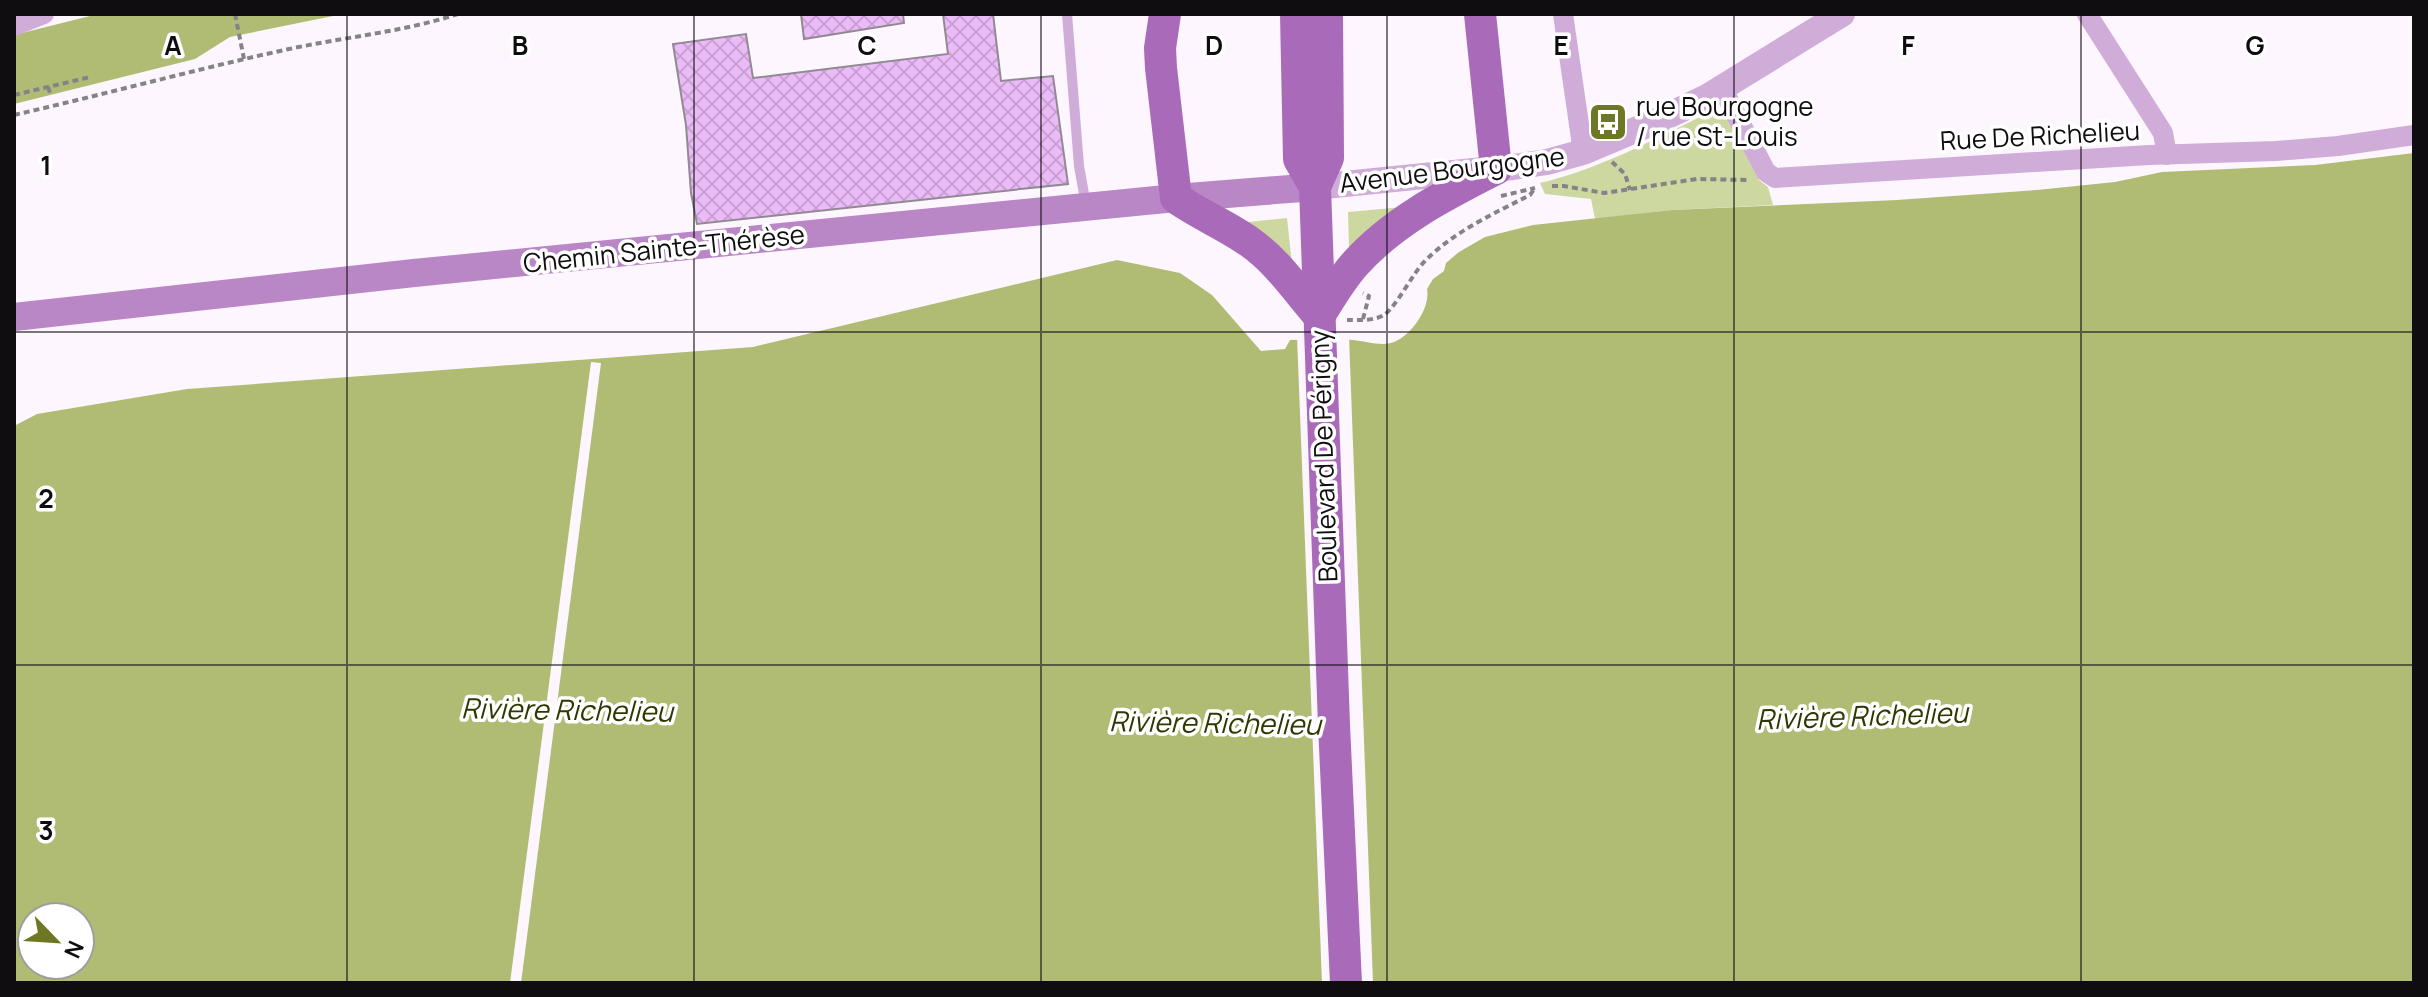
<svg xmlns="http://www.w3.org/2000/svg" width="2428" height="997" viewBox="0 0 2428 997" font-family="Manrope,sans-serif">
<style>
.green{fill:#cdd7a0}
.water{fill:#b0bc73;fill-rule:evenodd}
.pier{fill:#fdf6ff}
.building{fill:url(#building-cross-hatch);stroke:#918a92;stroke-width:2}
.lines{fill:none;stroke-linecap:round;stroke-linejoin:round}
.path{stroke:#868288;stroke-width:4;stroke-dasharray:6 4;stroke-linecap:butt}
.service{stroke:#cfadd8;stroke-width:10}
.minor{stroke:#cfadd8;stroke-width:20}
.tertiary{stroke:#cfadd8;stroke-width:26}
.secondary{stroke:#ba87c6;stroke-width:28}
.primary{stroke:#a96ab9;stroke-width:32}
.grid{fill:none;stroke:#0f0d10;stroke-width:2;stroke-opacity:0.55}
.labels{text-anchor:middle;stroke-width:7;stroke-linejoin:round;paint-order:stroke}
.poi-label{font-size:26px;fill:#0f0d10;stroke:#fff;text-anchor:start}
.street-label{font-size:26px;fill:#0f0d10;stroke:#fff}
.water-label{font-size:28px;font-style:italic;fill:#313700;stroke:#fff}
.grid-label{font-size:26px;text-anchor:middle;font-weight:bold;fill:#0f0d10;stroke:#fff;stroke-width:7;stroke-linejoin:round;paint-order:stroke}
</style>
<defs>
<pattern id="building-cross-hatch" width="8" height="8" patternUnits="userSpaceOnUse" patternTransform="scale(2)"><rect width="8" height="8" fill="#ebbbf7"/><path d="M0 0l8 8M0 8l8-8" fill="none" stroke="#c8a0d3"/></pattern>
</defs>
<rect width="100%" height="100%" fill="#fdf6ff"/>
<g class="green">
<path d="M1715,112L1723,114L1728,120L1759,180L1768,187L1773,205L1672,210L1595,219L1591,199L1545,194L1540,183C1599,169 1653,140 1708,113Z"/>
<polygon points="1404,207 1349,248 1348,212"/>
<polygon points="1287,218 1292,264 1239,223"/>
</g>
<g class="water">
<polygon points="98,14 343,14 230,37 195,59 14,104 14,35"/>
<path d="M2414,153V983H14V426L37,414L187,389L753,347L1117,260L1180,273L1212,295L1261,351L1285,349L1290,340C1311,340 1332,338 1353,340C1365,341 1379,346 1391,343C1410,338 1431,308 1427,289L1433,279L1444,271L1446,263L1459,252L1485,237L1533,225L1672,210L1897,200L2037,190L2115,182L2162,172L2315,165ZM32,917H80V965H32Z"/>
</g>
<g class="pier">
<polygon points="1297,336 1352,336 1349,336 1373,983 1322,983"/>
<polygon points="591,362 601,363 521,983 510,983"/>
</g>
<g class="building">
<polygon points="801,14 903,14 904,23 804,39"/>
<polygon points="943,14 993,14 1001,81 1053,76 1068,184 697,224 691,193 686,125 673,44 746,34 753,78 948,54"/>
</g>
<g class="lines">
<g class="path">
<polyline points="235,14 244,59"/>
<polyline points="48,87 51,96"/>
<polyline points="14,95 90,77"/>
<path d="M14,115C106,94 197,69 289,49C345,37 403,32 458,14"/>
<polyline points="1612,162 1625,174 1630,190"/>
<polyline points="1552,186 1564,186 1604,193 1697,179 1749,180"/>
<polyline points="1501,196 1535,188"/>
<polyline points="1363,319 1369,296 1363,293"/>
<path d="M1347,320C1358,320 1374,321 1384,315C1397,306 1412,274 1425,261C1453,232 1495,213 1530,195L1535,188"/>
</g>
<polyline class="service" points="1067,14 1079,166 1086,205"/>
<g class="minor">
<polyline points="1563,14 1583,152"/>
<polyline points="2087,14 2163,133 2167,155"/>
<polyline points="14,26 44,14"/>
<polyline points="1722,88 1766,172 1775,178 2149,155 2276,151 2338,146 2414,135"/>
</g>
<polyline class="tertiary" points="1315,187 1513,167 1547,162 1583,152 1659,120 1707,97 1842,14"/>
<polyline class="secondary" points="14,317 414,273 1176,198 1315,187"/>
<g class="primary">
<path d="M1165,14L1160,48L1161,68L1176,198C1200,215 1228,226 1251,243C1278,262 1297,291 1319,316"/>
<polyline points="1296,14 1299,159 1315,187"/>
<polyline points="1327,14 1328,158 1315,187 1334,725 1346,983"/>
<path d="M1319,316C1330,299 1340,281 1354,265C1393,221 1445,195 1496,169L1480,14"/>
</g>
</g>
<path class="grid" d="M347,14V983M694,14V983M1041,14V983M1387,14V983M1734,14V983M2081,14V983M14,332H2414M14,665H2414"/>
<defs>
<symbol id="bus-square" viewBox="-11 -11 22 22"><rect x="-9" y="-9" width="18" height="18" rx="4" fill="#6e7824" stroke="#fff"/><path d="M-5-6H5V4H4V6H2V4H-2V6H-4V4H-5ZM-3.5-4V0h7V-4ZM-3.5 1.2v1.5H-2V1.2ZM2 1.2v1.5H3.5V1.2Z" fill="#fff"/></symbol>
</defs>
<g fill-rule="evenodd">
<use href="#bus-square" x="1586" y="100" width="44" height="44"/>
</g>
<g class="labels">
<g class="poi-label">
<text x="1636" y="116">rue Bourgogne<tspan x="1636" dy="30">/ rue St-Louis</tspan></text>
</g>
<g class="street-label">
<text transform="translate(2040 136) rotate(-3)" y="9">Rue De Richelieu</text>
<text transform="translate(1452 170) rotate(-7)" y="9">Avenue Bourgogne</text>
<text transform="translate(664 249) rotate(-6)" y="9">Chemin Sainte-Thérèse</text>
<text transform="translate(1324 456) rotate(-92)" y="9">Boulevard De Périgny</text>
</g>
<g class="water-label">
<text transform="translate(567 710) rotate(1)" y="10">Rivière Richelieu</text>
<text transform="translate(1862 716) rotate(-2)" y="10">Rivière Richelieu</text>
<text transform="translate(1215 723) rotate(1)" y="10">Rivière Richelieu</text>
</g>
</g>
<g class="grid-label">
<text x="173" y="55">A</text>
<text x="520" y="55">B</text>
<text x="867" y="55">C</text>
<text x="1214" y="55">D</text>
<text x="1561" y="55">E</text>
<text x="1908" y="55">F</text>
<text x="2255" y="55">G</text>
<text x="46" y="175">1</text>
<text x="46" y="508">2</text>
<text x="46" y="840">3</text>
</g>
<rect width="2428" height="997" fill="none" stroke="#0f0d10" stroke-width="32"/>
<g transform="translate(56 941) rotate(115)"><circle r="38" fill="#ffffff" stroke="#9f9e9f" stroke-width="2"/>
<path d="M0-6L14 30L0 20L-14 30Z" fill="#6e7824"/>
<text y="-12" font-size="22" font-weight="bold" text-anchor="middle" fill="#0f0d10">N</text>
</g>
</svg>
